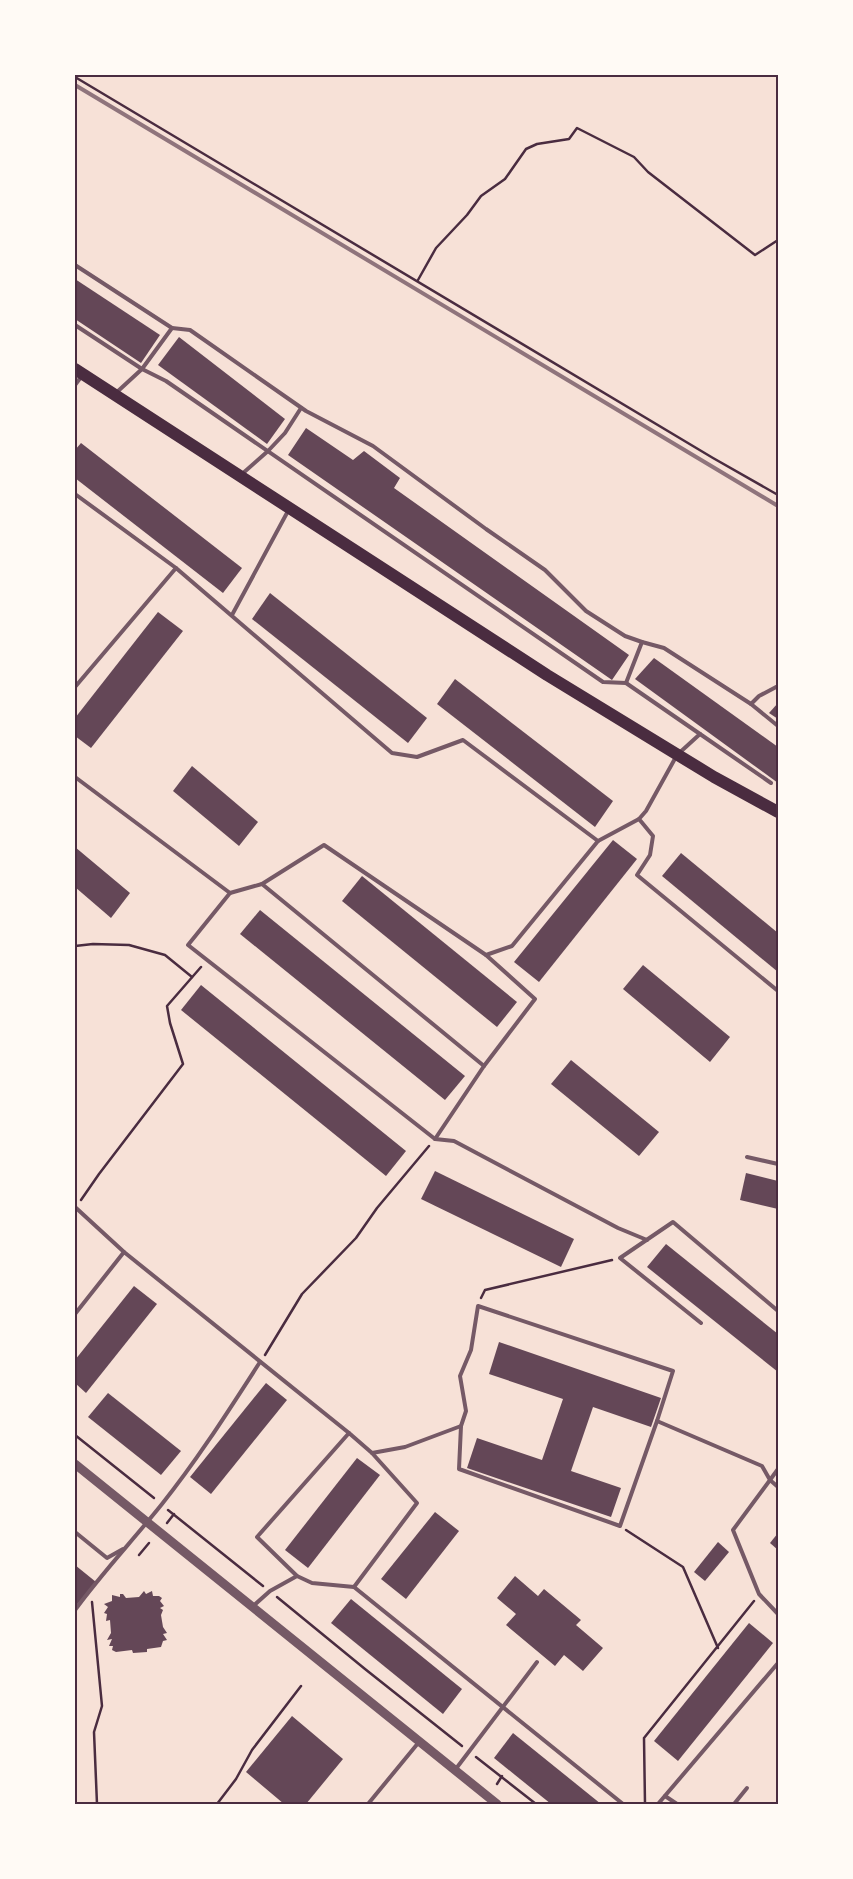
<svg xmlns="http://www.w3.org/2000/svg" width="853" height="1879" viewBox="0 0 853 1879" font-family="'Golos Text',sans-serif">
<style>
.building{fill:#644757}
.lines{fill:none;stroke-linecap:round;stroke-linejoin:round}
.path{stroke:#4a2c40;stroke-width:2.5}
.service{stroke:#755966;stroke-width:4}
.tertiary{stroke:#755966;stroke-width:9}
.primary{stroke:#4a2c40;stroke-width:12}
.rail{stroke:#8f747c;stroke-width:4}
.neatline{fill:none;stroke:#4a2c40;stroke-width:2}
</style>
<rect width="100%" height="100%" fill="#f7e1d7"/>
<g class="building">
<polygon points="75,279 160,335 141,363 75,319"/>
<polygon points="179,337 285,419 267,444 158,365"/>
<polygon points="306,428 353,460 364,451 400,478 394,488 629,655 612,680 288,455"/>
<polygon points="81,443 242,568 223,593 75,478 75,450"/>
<polygon points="270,593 427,718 408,743 252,619"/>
<polygon points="158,612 183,631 91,748 75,736 75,718"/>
<polygon points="654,658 778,747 778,783 635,679"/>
<polygon points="455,679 613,801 595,827 437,704"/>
<polygon points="778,703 778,719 769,713"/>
<polygon points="192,766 258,822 239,846 173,791"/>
<polygon points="613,840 637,859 539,982 514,962"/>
<polygon points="75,847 130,893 111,918 75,887"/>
<polygon points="681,853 778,933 778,972 662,876"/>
<polygon points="362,876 517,1002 497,1027 342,901"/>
<polygon points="260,910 465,1076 445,1100 240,934"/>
<polygon points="643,965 730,1037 710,1062 623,989"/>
<polygon points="201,985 406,1151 386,1176 181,1010"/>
<polygon points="571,1060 659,1132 639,1156 551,1084"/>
<polygon points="435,1171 574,1239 561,1267 421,1199"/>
<polygon points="746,1173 778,1181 778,1209 740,1200"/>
<polygon points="666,1244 778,1334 778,1372 647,1267"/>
<polygon points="134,1286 157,1304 86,1393 75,1383 75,1360"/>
<polygon points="499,1342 661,1398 651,1427 593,1407 571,1471 621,1488 611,1517 467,1468 477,1438 542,1460 563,1399 489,1374"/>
<polygon points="266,1383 287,1400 211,1494 190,1477"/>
<polygon points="108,1393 181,1451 161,1475 88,1417"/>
<polygon points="357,1458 380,1475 308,1568 285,1550"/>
<polygon points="435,1512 459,1531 406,1599 381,1579"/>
<polygon points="778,1533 778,1550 770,1543"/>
<polygon points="718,1542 729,1552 705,1581 694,1572"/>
<polygon points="75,1565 96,1582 75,1607"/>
<polygon points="515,1576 538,1596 544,1589 581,1620 576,1625 603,1648 583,1671 564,1655 555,1666 506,1625 516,1614 497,1598"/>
<polygon points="144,1591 146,1594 152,1591 153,1596 159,1596 162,1598 160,1601 164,1606 160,1608 163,1610 161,1615 163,1627 167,1633 163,1634 167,1640 163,1641 161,1647 147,1649 147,1652 133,1653 132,1650 116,1652 112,1650 113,1646 109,1646 112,1639 107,1640 111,1633 110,1620 106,1621 107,1614 104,1613 108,1607 104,1604 112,1601 112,1595 120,1597 120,1594 123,1594 126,1598 139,1597"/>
<polygon points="351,1599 462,1689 443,1714 331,1623"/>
<polygon points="749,1623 773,1643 678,1761 654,1741"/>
<polygon points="292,1716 343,1759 306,1804 284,1804 246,1772"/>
<polygon points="513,1733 601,1804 551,1804 494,1758"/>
</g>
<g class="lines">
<g class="path">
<polyline points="75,77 713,458 778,495"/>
<polyline points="418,280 436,248 467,215 481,196 505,179 526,149 537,144 569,139 577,128 634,157 648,172 755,255 778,240"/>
<polyline points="75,946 93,944 129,945 165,955 192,977"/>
<polyline points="81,1200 99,1174 183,1064 170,1023 167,1006 201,967"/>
<polyline points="481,1298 485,1290 612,1260"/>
<polyline points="265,1355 302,1294 356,1238 377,1208 429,1146"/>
<polyline points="75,1435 154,1498"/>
<polyline points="168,1510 263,1586"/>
<polyline points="167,1523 174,1514"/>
<polyline points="626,1530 683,1567 718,1648"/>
<polyline points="139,1555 149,1543"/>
<polyline points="277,1597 365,1669 462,1746"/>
<polyline points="92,1602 102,1706 94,1732 97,1804"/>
<polyline points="476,1757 536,1804"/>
<polyline points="497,1784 502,1776"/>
<polyline points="217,1804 236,1779 252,1750 301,1686"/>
<polyline points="645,1804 644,1738 754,1601"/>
</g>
<g class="service">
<polyline points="75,265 172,328 142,369 117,392"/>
<polyline points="75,325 142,369 166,381 603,682 626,683 700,734 677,755 646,811 639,819 653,836 650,855 637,875 778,991"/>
<polyline points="172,328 190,330 306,411 373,446 486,529 545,570 586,611 625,636 642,642"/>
<polyline points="75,385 81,377"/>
<polyline points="242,474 268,451 285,433 301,408"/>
<polyline points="75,494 176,568"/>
<polyline points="232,615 288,511"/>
<polyline points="626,683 642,642 664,648 751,704"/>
<polyline points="778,686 759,696 751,704 778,726"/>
<polyline points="75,687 176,568 392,753 417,757 463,740 598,841 639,819"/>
<polyline points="700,734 771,783"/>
<polyline points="75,777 230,893 188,945 435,1139 454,1141 618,1228 647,1240"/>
<polyline points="262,884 324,845 486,955 512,946 598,841"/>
<polyline points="230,893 262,884 484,1066 435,1139"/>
<polyline points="484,1066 535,999 486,955"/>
<polyline points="747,1157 778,1164"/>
<polyline points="75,1207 124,1252"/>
<polyline points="75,1314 124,1252 349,1433"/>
<polyline points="701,1323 620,1258 673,1222 778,1311"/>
<polyline points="461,1426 459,1469 620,1526 657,1421"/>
<polygon points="349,1433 372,1453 417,1503 354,1587 312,1583 297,1576 257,1537"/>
<polyline points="372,1453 405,1447 461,1426 466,1411 460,1376 471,1350 478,1306 673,1371 657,1421 762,1466 770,1480 733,1530 759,1594 778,1614"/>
<polyline points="778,1469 770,1480 778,1487"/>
<polyline points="75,1532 107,1558 123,1549"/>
<polyline points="354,1587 623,1804"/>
<polyline points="252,1607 270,1591 297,1576"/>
<path d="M75,1610C102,1573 134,1539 162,1504C198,1459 229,1410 260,1362"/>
<polyline points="455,1770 537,1662"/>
<polyline points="665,1796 677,1804"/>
<polyline points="368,1804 419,1742"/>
<polyline points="658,1804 778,1663"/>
<polyline points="734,1804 747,1788"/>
</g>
<polyline class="tertiary" points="75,1464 497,1804"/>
<polyline class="primary" points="75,369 547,675 714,777 778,812"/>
<polyline class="rail" points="75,85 778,506"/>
</g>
<rect width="853" height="1879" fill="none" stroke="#fffaf5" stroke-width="152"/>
<rect x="76" y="76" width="701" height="1727" class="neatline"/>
</svg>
